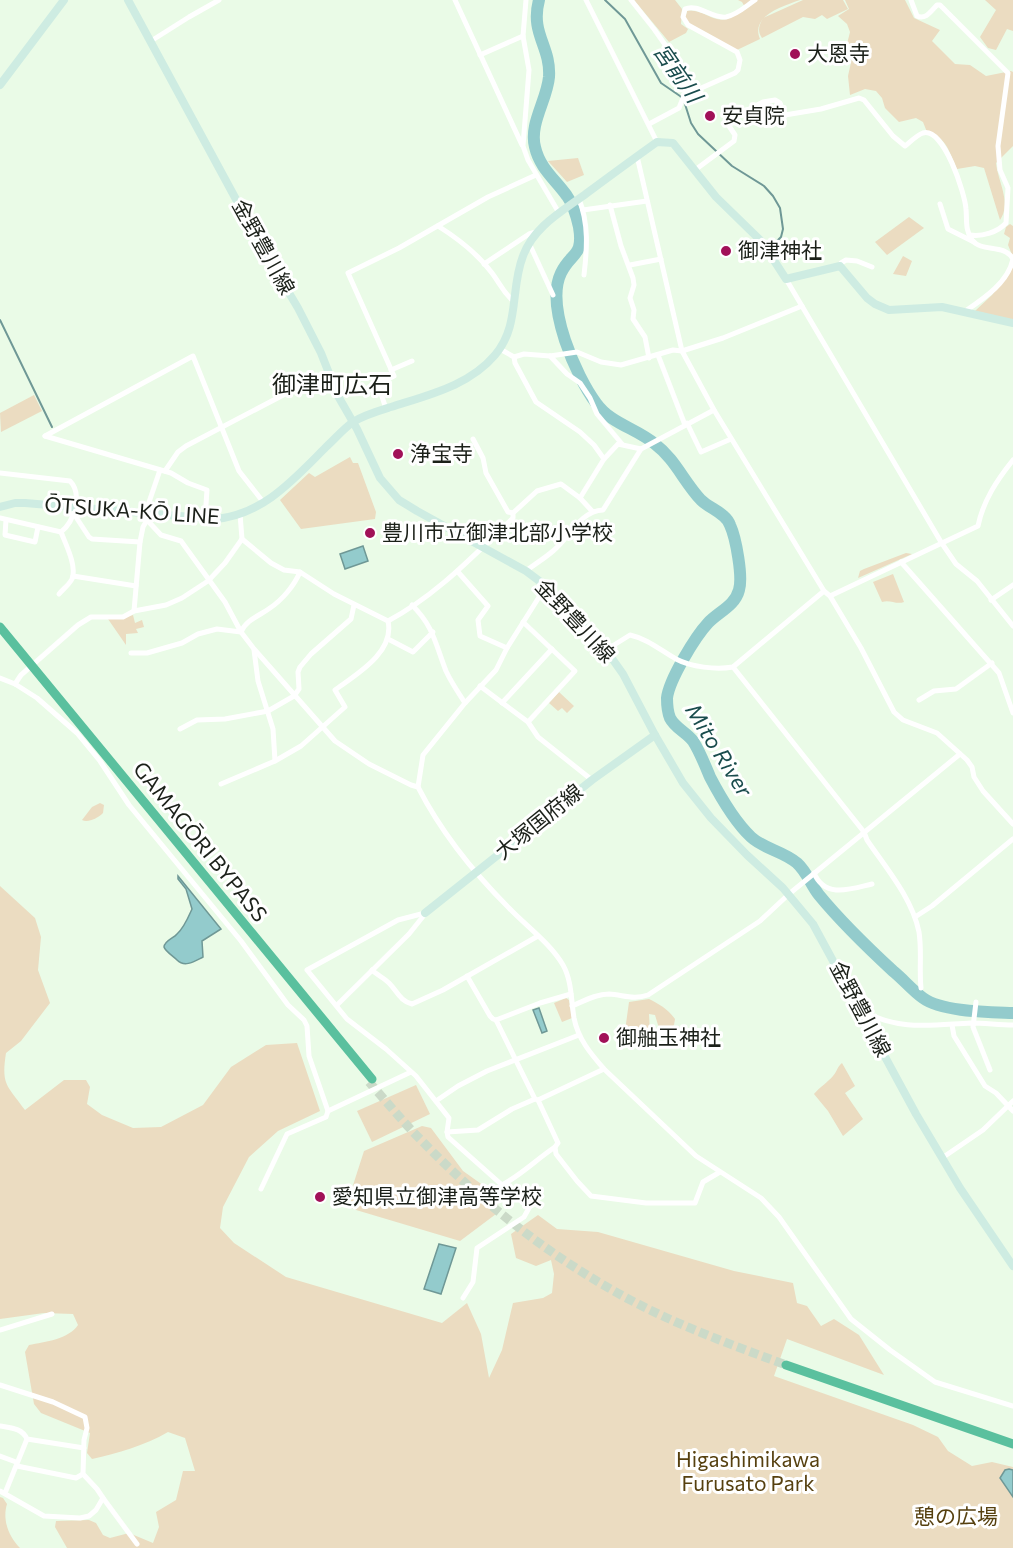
<svg xmlns="http://www.w3.org/2000/svg" width="1013" height="1548" viewBox="0 0 1013 1548" font-family="Commissioner,'Noto Sans JP',sans-serif">
<style>
.green{fill:#ebdcc1}
.water{fill:#93cbcc;stroke:#6f9896;stroke-width:1.5}
.lines{fill:none;stroke-linecap:round;stroke-linejoin:round}
.stream{stroke:#6f9896;stroke-width:2}
.river{stroke:#93cbcc;stroke-width:12}
.highway-tunnel{stroke:#cbdac8;stroke-width:9;stroke-dasharray:9 4.5;stroke-linecap:butt}
.street{stroke:#fff;stroke-width:5}
.secondary{stroke:#ceece2;stroke-width:8}
.highway{stroke:#5ac09e;stroke-width:9}
.poi-dot{fill:#a11158;stroke:#fff;stroke-width:2}
.labels{text-anchor:middle;stroke-width:6;stroke-linejoin:round;paint-order:stroke}
.poi-label{font-size:21px;fill:#1b2019;stroke:#fff;text-anchor:start}
.street-label{font-size:21px;fill:#1b2019;stroke:#fff}
.park-label{font-size:21px;fill:#56400f;stroke:#fff}
.water-label{font-size:22px;font-style:italic;fill:#1a4c4d;stroke:#fff}
.quarter-label{font-size:24px;fill:#1b2019;stroke:#fff}
</style>
<rect width="100%" height="100%" fill="#eafbe7"/>
<g class="green">
<polygon points="634,0 675,0 682,9 681,24 688,29 686,33 669,42"/>
<path d="M738,0H800C783,6 750,16 760,39L737,50L690,24L685,18L687,11C701,8 713,23 727,19C733,17 740,12 746,9L742,2Z"/>
<path d="M803,0H843L848,9L827,19L822,15L815,19L803,17L762,38C757,31 759,25 763,18Z"/>
<path d="M845,0H905L914,18L940,30L932,41L955,64L970,65L986,76L1011,71L1013,72V146L996,163C998,182 1012,203 1000,220L984,168L975,166L957,169C949,152 947,137 927,132L923,122L916,118L899,122L885,108L882,98L876,91L865,89L850,95L848,76L852,58L847,44L850,32L847,24L838,16L849,9Z"/>
<polygon points="985,0 1013,0 1013,31 1007,29 996,50 988,48 980,37 996,10"/>
<polygon points="578,158 584,175 567,182 548,161"/>
<polygon points="909,217 924,228 887,255 875,242"/>
<polygon points="1010,224 1013,226 1013,257 1008,245 1010,238 1004,234 1006,227"/>
<polygon points="903,256 912,261 906,276 893,274"/>
<polygon points="1013,266 1013,320 975,311 992,295"/>
<polygon points="34,395 42,411 1,432 0,413"/>
<polygon points="350,457 353,463 358,463 376,512 375,519 301,529 280,500 309,473 315,477"/>
<polygon points="906,553 912,554 858,578 860,571 864,569"/>
<path d="M893,574L904,602C896,605 890,599 882,602L873,582Z"/>
<polygon points="133,615 135,623 142,620 144,627 136,629 138,633 126,634 126,645 108,619 120,619"/>
<polygon points="559,692 574,706 567,713 562,708 558,711 549,703"/>
<path d="M100,803L104,805L103,813C98,818 88,823 82,820L92,807Z"/>
<path d="M0,886L35,918L41,937L38,970L50,1003L21,1041L6,1053C1,1085 7,1085 25,1110L64,1080H86L90,1087L87,1104L102,1115L133,1128L161,1127L203,1105L231,1067L266,1045L297,1043L320,1111L278,1131L249,1157L223,1207L220,1228L234,1243L286,1277L442,1323L467,1303L481,1334L489,1378L502,1350L513,1303L543,1298L552,1293L554,1274L551,1260L536,1266L516,1258L511,1234L538,1215L557,1229L598,1232L734,1271L793,1283L797,1303L807,1306L821,1326L834,1319L859,1335L884,1375L787,1339L774,1376L913,1425L938,1437L948,1451L972,1466L992,1462L1013,1467V1548H67L55,1527L56,1521L89,1520L96,1523L103,1535L110,1538L129,1533L153,1543L159,1527L156,1512L176,1500L183,1471H195L185,1438L168,1432C144,1446 118,1453 92,1459L87,1453L90,1433L41,1413L34,1404L25,1352L29,1345C45,1342 69,1339 78,1325L73,1314L44,1313L0,1319Z"/>
<polygon points="566,998 569,1000 572,1018 562,1022 554,1003"/>
<path d="M649,999C659,1004 668,1009 675,1019L674,1025L666,1033L658,1025L655,1015L649,1014L650,1032L625,1031L629,1002Z"/>
<path d="M842,1063L855,1086L845,1093L863,1119L843,1136L828,1111L814,1094C820,1087 828,1082 833,1076C838,1070 837,1067 842,1063Z"/>
<polygon points="416,1085 430,1114 372,1142 357,1111"/>
<polygon points="422,1126 431,1128 463,1171 494,1193 500,1211 460,1241 346,1207 364,1151"/>
<path d="M0,1497L3,1498L7,1504C2,1520 9,1537 20,1548H0Z"/>
</g>
<g class="water">
<polygon points="363,546 368,561 345,569 340,554"/>
<path d="M178,876L221,929L202,941L203,957C195,961 185,968 177,960C174,957 165,951 164,947C164,941 174,938 177,934C184,928 188,918 192,909L186,889L178,879Z"/>
<polygon points="539,1008 547,1031 542,1033 533,1010"/>
<polygon points="439,1244 456,1248 441,1294 424,1289"/>
<polygon points="1009,1469 1013,1470 1013,1497 1000,1478 1005,1470"/>
</g>
<g class="lines">
<g class="stream">
<polyline points="605,0 625,19 661,83 680,96 684,101 691,123 698,134 732,166 764,186 773,196 780,208 783,229 781,237 775,243"/>
<polyline points="0,320 52,427"/>
</g>
<path class="river" d="M539,0C530,34 551,46 549,77C547,100 529,124 535,147C540,169 556,180 567,196C573,204 577,218 579,227C584,257 571,252 561,273C545,306 576,376 596,403C611,424 636,428 655,444C675,459 684,482 701,500C710,509 726,513 730,525C736,538 743,577 739,590C735,606 718,612 708,623C695,637 669,680 667,698C667,703 668,713 670,718C675,728 686,732 693,741C700,752 705,765 710,777C721,798 734,821 751,837C764,849 783,851 797,863C807,872 811,885 819,895C842,923 867,947 893,971C903,979 912,990 923,998C942,1012 989,1012 1013,1013"/>
<path class="highway-tunnel" d="M369,1082C386,1101 403,1122 421,1140C478,1199 543,1251 614,1291C668,1322 727,1343 786,1365"/>
<g class="street">
<polyline points="455,0 522,145"/>
<polyline points="526,0 523,36 529,70 523,146 528,160 559,213"/>
<polyline points="586,0 657,142"/>
<polyline points="631,0 654,29 697,90"/>
<path d="M911,0L917,16C926,20 931,11 937,5H940L1008,73L998,146L1000,170L1008,188L1006,223C998,232 982,237 970,235"/>
<polyline points="151,41 189,17 219,0"/>
<polyline points="480,55 523,36"/>
<path d="M649,124L679,108L683,98L690,93L735,73L738,70L740,60L737,52L688,25L683,17L685,9C698,3 712,19 726,17C737,15 746,6 755,0"/>
<polyline points="637,156 682,351 714,410 824,591 830,596 861,648 894,712 903,720 937,733 967,760 972,767 974,777 983,791 1013,824"/>
<path d="M695,170L734,141L735,135L729,126L728,120L763,102L775,100L780,103L785,115L821,109L859,98L864,100L893,136L905,146C910,142 917,135 923,133C944,127 965,194 966,209C967,220 965,230 972,240C982,253 1004,243 1013,259C1008,283 983,299 964,312"/>
<path d="M579,199C589,224 587,249 584,275"/>
<polyline points="940,204 948,229 974,242"/>
<polyline points="610,205 621,246 633,278 634,285 630,298 634,310 633,319 645,337 649,358"/>
<polyline points="583,210 647,201"/>
<path d="M438,226C457,238 478,254 492,273C501,285 502,291 515,303"/>
<polyline points="529,243 553,295"/>
<polyline points="484,264 529,234 539,231"/>
<polyline points="630,265 661,259"/>
<polyline points="840,266 841,263 846,260 857,261 872,267"/>
<polyline points="786,279 941,542 956,564 977,581 1013,626"/>
<polyline points="500,349 514,357 515,363 536,402 580,432 594,445 604,459"/>
<polyline points="658,355 685,425"/>
<polyline points="550,356 567,374 580,383 590,398 597,414 622,444"/>
<polyline points="514,357 524,354 550,356 577,352 601,362 621,365 673,350 682,351 723,338 802,306"/>
<polyline points="391,370 412,361"/>
<polyline points="386,409 378,384 394,376 348,273 399,248 488,197 536,175"/>
<polyline points="687,423 701,452 731,439"/>
<polyline points="45,436 193,356 239,471 264,503"/>
<polyline points="45,436 171,473 188,483 207,490 205,519"/>
<polyline points="473,439 483,458 486,473 508,512 513,513"/>
<polyline points="165,471 178,452 186,446 329,371"/>
<path d="M0,473L70,481C83,494 74,522 61,532L0,518"/>
<polyline points="580,498 604,459 618,444 641,449"/>
<polyline points="74,514 89,537 92,539 140,542"/>
<polyline points="6,520 5,535 35,542 38,527"/>
<path d="M147,520L161,535L181,541L225,602L241,632L254,649L335,741L369,764L411,785L418,787C441,832 473,872 509,908C526,926 550,943 563,965C572,981 571,1000 574,1018C578,1039 591,1054 604,1069L696,1156L761,1198L779,1217L851,1319L890,1350L935,1382L1013,1406"/>
<path d="M242,539L271,563L284,570L300,572L334,594L388,621C437,595 474,555 513,518V513L537,491L561,484L580,498L592,511"/>
<polyline points="901,562 999,673 1013,713"/>
<path d="M526,571C535,564 545,558 553,551C570,537 580,511 603,510L641,449L714,410"/>
<polyline points="458,572 488,606 478,620 480,636 507,648"/>
<polyline points="73,576 136,586"/>
<path d="M59,594C63,589 69,585 72,579C77,566 66,545 61,532"/>
<path d="M830,596L978,526C983,501 997,480 1013,460"/>
<polyline points="991,600 1013,585"/>
<path d="M412,605C434,627 435,643 446,671C451,682 458,692 465,703"/>
<polyline points="134,611 140,542 143,527 147,520 147,508 160,470"/>
<polyline points="523,622 575,671 528,722"/>
<polyline points="388,639 413,652 433,632"/>
<polyline points="254,650 258,681 273,729 275,761"/>
<path d="M606,650L630,635C648,639 660,650 676,659C691,667 716,670 733,667L824,591"/>
<path d="M131,653H147L182,643L198,634L217,629L241,632C246,620 259,616 270,608C282,600 294,586 300,572"/>
<path d="M733,667L864,832L867,840C886,868 912,898 919,932C922,951 919,969 921,988"/>
<polyline points="0,678 15,684 37,698 77,733 100,761 129,805 241,941 288,1005 304,1020 307,1026 309,1056 328,1111"/>
<polyline points="15,684 21,675 78,625 91,617 123,617 134,611 166,605 182,598 208,581 225,563 242,539 240,514"/>
<polyline points="480,686 528,722 538,737 592,780"/>
<polyline points="919,700 934,691 956,689 992,663"/>
<polyline points="502,703 552,649"/>
<polyline points="180,729 197,720 225,719 268,711 294,696 299,689 298,672 300,667 311,654 351,619 354,605"/>
<path d="M221,784L275,761L301,746L345,707L335,690C357,674 395,652 388,621"/>
<polyline points="418,787 423,755 465,703 496,670 507,648 546,586"/>
<path d="M814,873C825,899 851,889 872,884"/>
<polyline points="425,913 398,920 307,970 347,1019 386,1049 416,1076 449,1118 447,1132 448,1137 502,1185 526,1202 529,1208 524,1217 477,1248 473,1282 463,1298"/>
<polyline points="915,917 932,906 1013,839"/>
<path d="M372,970C377,975 384,978 389,983C397,991 400,1001 412,1004L443,990L538,936"/>
<polyline points="467,976 490,1016 493,1019 496,1020 535,1099 538,1100 558,1143 555,1147 556,1154 577,1181 591,1196 646,1203 695,1203 703,1182 720,1172"/>
<polyline points="976,1002 973,1027 990,1070"/>
<polyline points="337,1005 409,934 425,914"/>
<path d="M572,1006C584,1001 596,994 609,994C624,995 633,1000 648,995L760,921L789,894L960,754"/>
<path d="M862,1011C900,1031 930,1025 971,1023C985,1023 999,1025 1013,1025"/>
<polyline points="496,1020 540,1003 571,994"/>
<polyline points="952,1025 954,1036 985,1086 996,1093 1013,1111"/>
<polyline points="538,1100 604,1069"/>
<polyline points="436,1101 458,1086 487,1071 579,1035"/>
<polyline points="447,1132 478,1130 512,1109 535,1099"/>
<polyline points="942,1158 983,1130 1013,1101"/>
<path d="M502,1185C521,1175 537,1159 555,1147"/>
<polyline points="261,1189 287,1134 326,1117 328,1111 411,1072"/>
<polyline points="0,1330 52,1314"/>
<polyline points="0,1385 53,1402 85,1417 87,1428 84,1440 83,1474 97,1489 103,1498 96,1510 89,1516 80,1518 44,1516 0,1491"/>
<path d="M0,1426C11,1428 22,1428 27,1439L84,1448"/>
<polyline points="0,1456 16,1462"/>
<polyline points="17,1466 76,1478 83,1474"/>
<polyline points="5,1493 27,1439"/>
<polyline points="103,1498 137,1544"/>
</g>
<g class="secondary">
<polyline points="128,0 264,251 298,308 321,353 338,396 357,429 380,478 399,500 417,511 526,571 546,586 606,650 623,674 655,735 683,783 711,818 747,855 783,888 813,924 916,1114 960,1188 1013,1266"/>
<polyline points="0,85 64,0"/>
<path d="M0,507L15,503H25L215,519C263,515 294,479 326,447C335,439 343,429 353,422C364,415 378,411 391,407C428,395 469,386 495,355C520,326 510,289 523,256C534,226 563,211 587,193C610,176 633,159 657,142L673,143L716,197L762,242L786,279L840,266L867,298L875,304L889,310L942,307L1013,323"/>
<polyline points="425,913 592,780 655,735"/>
</g>
<g class="highway">
<polyline points="0,627 372,1079"/>
<polyline points="786,1365 1013,1444"/>
</g>
</g>
<g class="poi-dot">
<circle cx="795" cy="54" r="6"/>
<circle cx="710" cy="116" r="6"/>
<circle cx="726" cy="251" r="6"/>
<circle cx="398" cy="454" r="6"/>
<circle cx="370" cy="533" r="6"/>
<circle cx="604" cy="1038" r="6"/>
<circle cx="320" cy="1197" r="6"/>
</g>
<g class="labels">
<g class="poi-label">
<text x="807" y="61">大恩寺</text>
<text x="722" y="123">安貞院</text>
<text x="738" y="258">御津神社</text>
<text x="410" y="461">浄宝寺</text>
<text x="382" y="540">豊川市立御津北部小学校</text>
<text x="616" y="1045">御舳玉神社</text>
<text x="332" y="1204">愛知県立御津高等学校</text>
</g>
<g class="street-label">
<text transform="translate(263 247) rotate(61)" y="7">金野豊川線</text>
<text transform="translate(132 511) rotate(4)" y="7">ŌTSUKA-KŌ LINE</text>
<text transform="translate(575 621) rotate(47)" y="7">金野豊川線</text>
<text transform="translate(539 822) rotate(-39)" y="7">大塚国府線</text>
<text transform="translate(200 842) rotate(51)" y="7">GAMAGŌRI BYPASS</text>
<text transform="translate(860 1009) rotate(62)" y="7">金野豊川線</text>
</g>
<g class="park-label">
<text x="748" y="1467">Higashimikawa<tspan x="748" dy="24">Furusato Park</tspan></text>
<text x="956" y="1524">憩の広場</text>
</g>
<g class="water-label">
<text transform="translate(678 73) rotate(55)" y="8">宮前川</text>
<text transform="translate(719 750) rotate(58)" y="8">Mito River</text>
</g>
<g class="quarter-label">
<text x="332" y="393">御津町広石</text>
</g>
</g>
</svg>
